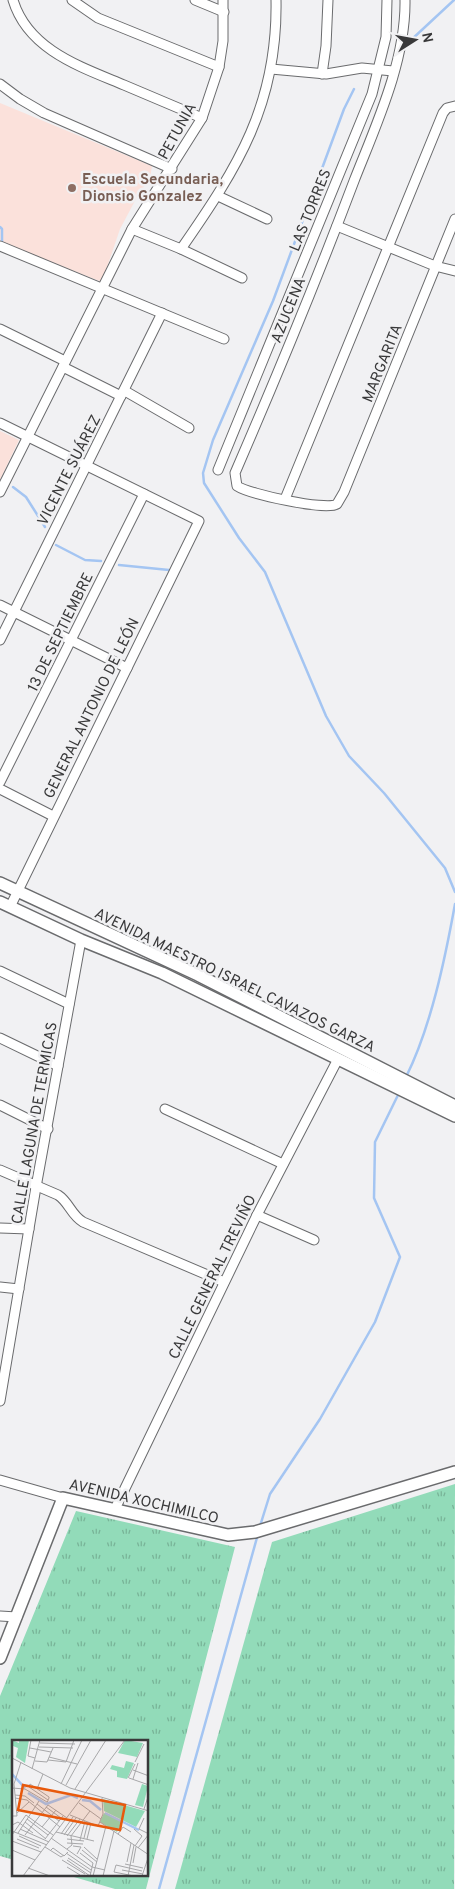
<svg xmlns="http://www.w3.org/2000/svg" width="455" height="1889" viewBox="0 0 455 1889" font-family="Overpass,sans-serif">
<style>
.education{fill:#fbe1db}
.grass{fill:url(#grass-tufts)}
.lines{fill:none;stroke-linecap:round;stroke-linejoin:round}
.stream{stroke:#a4c5f2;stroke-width:2.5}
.street-casing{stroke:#6a6b6d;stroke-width:11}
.secondary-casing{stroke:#6a6b6d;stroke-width:14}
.street{stroke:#fff;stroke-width:9}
.secondary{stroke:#fff;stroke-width:11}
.education-dot{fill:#8d6e63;stroke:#f1f1f3;stroke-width:2}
.labels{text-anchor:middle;stroke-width:5;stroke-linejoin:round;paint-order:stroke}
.street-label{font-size:15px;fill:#39393a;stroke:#f1f1f3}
.education-label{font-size:15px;font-weight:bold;fill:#785e54;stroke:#f1f1f3;text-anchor:start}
.inset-river{fill:none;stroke:#a4c5f2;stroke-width:2.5}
.inset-road{fill:none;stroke:#a7a7a9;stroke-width:1}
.view{fill:#e8590c;fill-opacity:0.15;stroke:#e8590c;stroke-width:2.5}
.inset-edge{fill:none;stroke:#39393a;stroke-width:2.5}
</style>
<defs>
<pattern id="grass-tufts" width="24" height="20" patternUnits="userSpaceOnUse" patternTransform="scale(1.25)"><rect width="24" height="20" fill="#92dbb9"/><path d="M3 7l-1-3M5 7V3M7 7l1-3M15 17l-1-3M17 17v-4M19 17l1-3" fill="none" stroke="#78b397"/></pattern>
</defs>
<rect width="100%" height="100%" fill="#f1f1f3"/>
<g class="education">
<polygon points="0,103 152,166 150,178 137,197 120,229 102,282 0,242"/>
<polygon points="0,431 19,440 0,480"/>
</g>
<g class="grass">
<polygon points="455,1484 454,1889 175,1889 272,1542"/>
<polygon points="76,1511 235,1547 146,1889 115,1889 67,1875 148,1875 148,1742 14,1742 14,1860 0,1856 0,1696"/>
</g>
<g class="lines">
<g class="stream">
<polyline points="410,41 454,0"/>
<polyline points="354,89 344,109 273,301 213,440 203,473 204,483 239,538 265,572 326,716 349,756 384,793 445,868 455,892"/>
<polyline points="0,227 2,229 2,243"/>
<polyline points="13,487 26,497 45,527"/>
<polyline points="56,545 85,560 101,561"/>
<polyline points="119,565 169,570"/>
<path d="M406,1077C431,1027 445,959 455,904"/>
<polyline points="260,1526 270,1494 320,1419 375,1322 400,1257 374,1198 375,1142 399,1093"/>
<polyline points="159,1889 258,1534"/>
</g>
<defs>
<g id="street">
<path d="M13,0C28,50 81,67 124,85C150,96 176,107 202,118"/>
<polyline points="72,0 98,18 219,67"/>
<polyline points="195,0 224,12"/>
<path d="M405,0C406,61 376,125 354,181C317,279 277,376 235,473L237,486C249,494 326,511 337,504L344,492L455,219"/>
<polyline points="271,69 326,74 362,68 393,71"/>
<polyline points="322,74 326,46 328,0"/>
<polyline points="0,84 20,99 44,113 172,169"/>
<polyline points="218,196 267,219"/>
<polyline points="337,226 435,266 455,271"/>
<polyline points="132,229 181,249 242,278"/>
<polyline points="0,246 224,339"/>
<path d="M181,249C238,167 278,104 276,0"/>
<polyline points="0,329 65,361"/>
<polyline points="63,367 121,396"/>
<polyline points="125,391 189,428"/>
<polyline points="0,423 199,521 10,907"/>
<polyline points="218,470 372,94 386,37 387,0"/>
<polyline points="0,492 132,229 202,118 219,67 223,41 223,0"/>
<polyline points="285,499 443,113 447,108 455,106"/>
<polyline points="0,605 127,668"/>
<polyline points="0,640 162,313"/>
<polyline points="0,782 144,494"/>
<polyline points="0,789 53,816"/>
<polyline points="0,971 69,1004"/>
<polyline points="0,1038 58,1066"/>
<polyline points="0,1105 48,1129"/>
<polyline points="165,1109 283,1164"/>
<path d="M0,1170L58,1195C69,1202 71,1215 83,1222L224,1282"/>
<polyline points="257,1215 314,1240"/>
<polyline points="0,1228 29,1229"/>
<polyline points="0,1287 19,1289"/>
<polyline points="0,1401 36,1187 81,940"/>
<polyline points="0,1480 63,1498"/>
<polyline points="115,1509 257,1215 338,1059"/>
<polyline points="0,1616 17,1617"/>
</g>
<g id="secondary">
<polyline points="0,883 198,975 455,1106"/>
<polyline points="0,902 81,940 162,973 455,1116"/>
<polyline points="0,1658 63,1498 228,1535 255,1532 455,1472"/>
</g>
</defs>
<use href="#street" class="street-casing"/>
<use href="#secondary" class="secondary-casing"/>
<use href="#street" class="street"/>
<use href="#secondary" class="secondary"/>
</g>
<circle class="education-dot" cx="72" cy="188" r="5"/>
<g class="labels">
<g class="street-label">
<text transform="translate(177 131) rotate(-61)" y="5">PETUNIA</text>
<text transform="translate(310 210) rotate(-68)" y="5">LAS TORRES</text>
<text transform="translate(288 310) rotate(-68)" y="5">AZUCENA</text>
<text transform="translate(382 363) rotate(-68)" y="5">MARGARITA</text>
<text transform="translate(69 470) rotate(-63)" y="5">VICENTE SUÁREZ</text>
<text transform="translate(60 632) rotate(-64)" y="5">13 DE SEPTIEMBRE</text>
<text transform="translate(91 708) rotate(-64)" y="5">GENERAL ANTONIO DE LEÓN</text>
<text transform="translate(235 980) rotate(26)" y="5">AVENIDA MAESTRO ISRAEL CAVAZOS GARZA</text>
<text transform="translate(34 1123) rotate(-80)" y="5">CALLE LAGUNA DE TERMICAS</text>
<text transform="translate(212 1277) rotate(-64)" y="5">CALLE GENERAL TREVIÑO</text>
<text transform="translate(144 1501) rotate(13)" y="5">AVENIDA XOCHIMILCO</text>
</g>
<g class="education-label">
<text x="82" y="184">Escuela Secundaria,<tspan x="82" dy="17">Dionsio Gonzalez</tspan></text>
</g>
</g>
<g transform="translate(12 1740)">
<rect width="136" height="136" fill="#f1f1f3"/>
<path d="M0,0L7,3V0H17L13,23L4,17L6,8L1,6L0,12ZM114,21L122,23L115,39L105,37V31L98,29L100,25L112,28ZM130,44L136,46L131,67L123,65ZM91,59L133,71L124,87L92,71ZM92,73L110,82L105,92L88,82Z" fill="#92dbb9"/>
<path d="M113,0L131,3L125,17L106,13Z" fill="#92dbb9"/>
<path class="inset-river" d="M0,34L13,48M16,53L34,64L59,55L66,58M70,60L78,61L89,70M93,73L127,90"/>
<path class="inset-road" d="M19,0L16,16L23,18M28,3L63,4M27,7L61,8M18,8L39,12M37,17L65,24M0,18L58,48L137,71M36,20L54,22L62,0M23,21L35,22L41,8M123,22L132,4M20,29L28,0M121,30L137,36M116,38L123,24M117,38L137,45M121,39L126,23M49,44L70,0M54,45L79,0M0,48L13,49L35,62L36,61V60L37,58V57L18,44L17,47L36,60M25,49L31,34M63,49L94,0M3,55L13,56L22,63M0,57V81M3,58L15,60L48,87M67,63L89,79M25,64L47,81M34,67L49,78M132,69L137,54M5,73L17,62M58,75L86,86L91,74L90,58M0,76H5L2,44L9,22M132,78L127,89L137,94M15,79L36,95M13,82L34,99M88,82L137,115M0,85L6,82L21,93M30,87L44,70M8,89L37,102M122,89L130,96L123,106M0,91L35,105M44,92L82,101M6,93L27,61M49,94L61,77M106,94L111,87L119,92M0,95L14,75L41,95M13,95L36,65L55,78M52,95L64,78M7,96L29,106M55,96L68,79M39,98L80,127L93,130M72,98L76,82M5,99L27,108M33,99L51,76M55,99L72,101M75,99L79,83M68,100L73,81M0,101L29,112M55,103L71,104M61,106L69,107L65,114M33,107L49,117L52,115M72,107L85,119M126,108L137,94M55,109L60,105L59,96L78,71M0,110L23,120M39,110L41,108L52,116L56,112M70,110L85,122M54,113L79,130M56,118L79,133M50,120L73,134M55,120L78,136L81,123L68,113M115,122L119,103M121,123L124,107M113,124L131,128M55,127L68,135M16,128L38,136M110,130L131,134M11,136L113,0M81,136L94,86M91,136L102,91M116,136L122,105M122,136L102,132L104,125L130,131M130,136L137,115"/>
<path class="view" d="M11,45L113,65L108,90L6,70Z"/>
<rect width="136" height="136" class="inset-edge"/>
</g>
<g transform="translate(415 40) rotate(79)" stroke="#f1f1f3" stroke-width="4" paint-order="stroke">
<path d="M0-4L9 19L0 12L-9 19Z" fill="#39393a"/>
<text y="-8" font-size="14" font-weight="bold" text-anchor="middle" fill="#39393a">N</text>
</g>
</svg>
